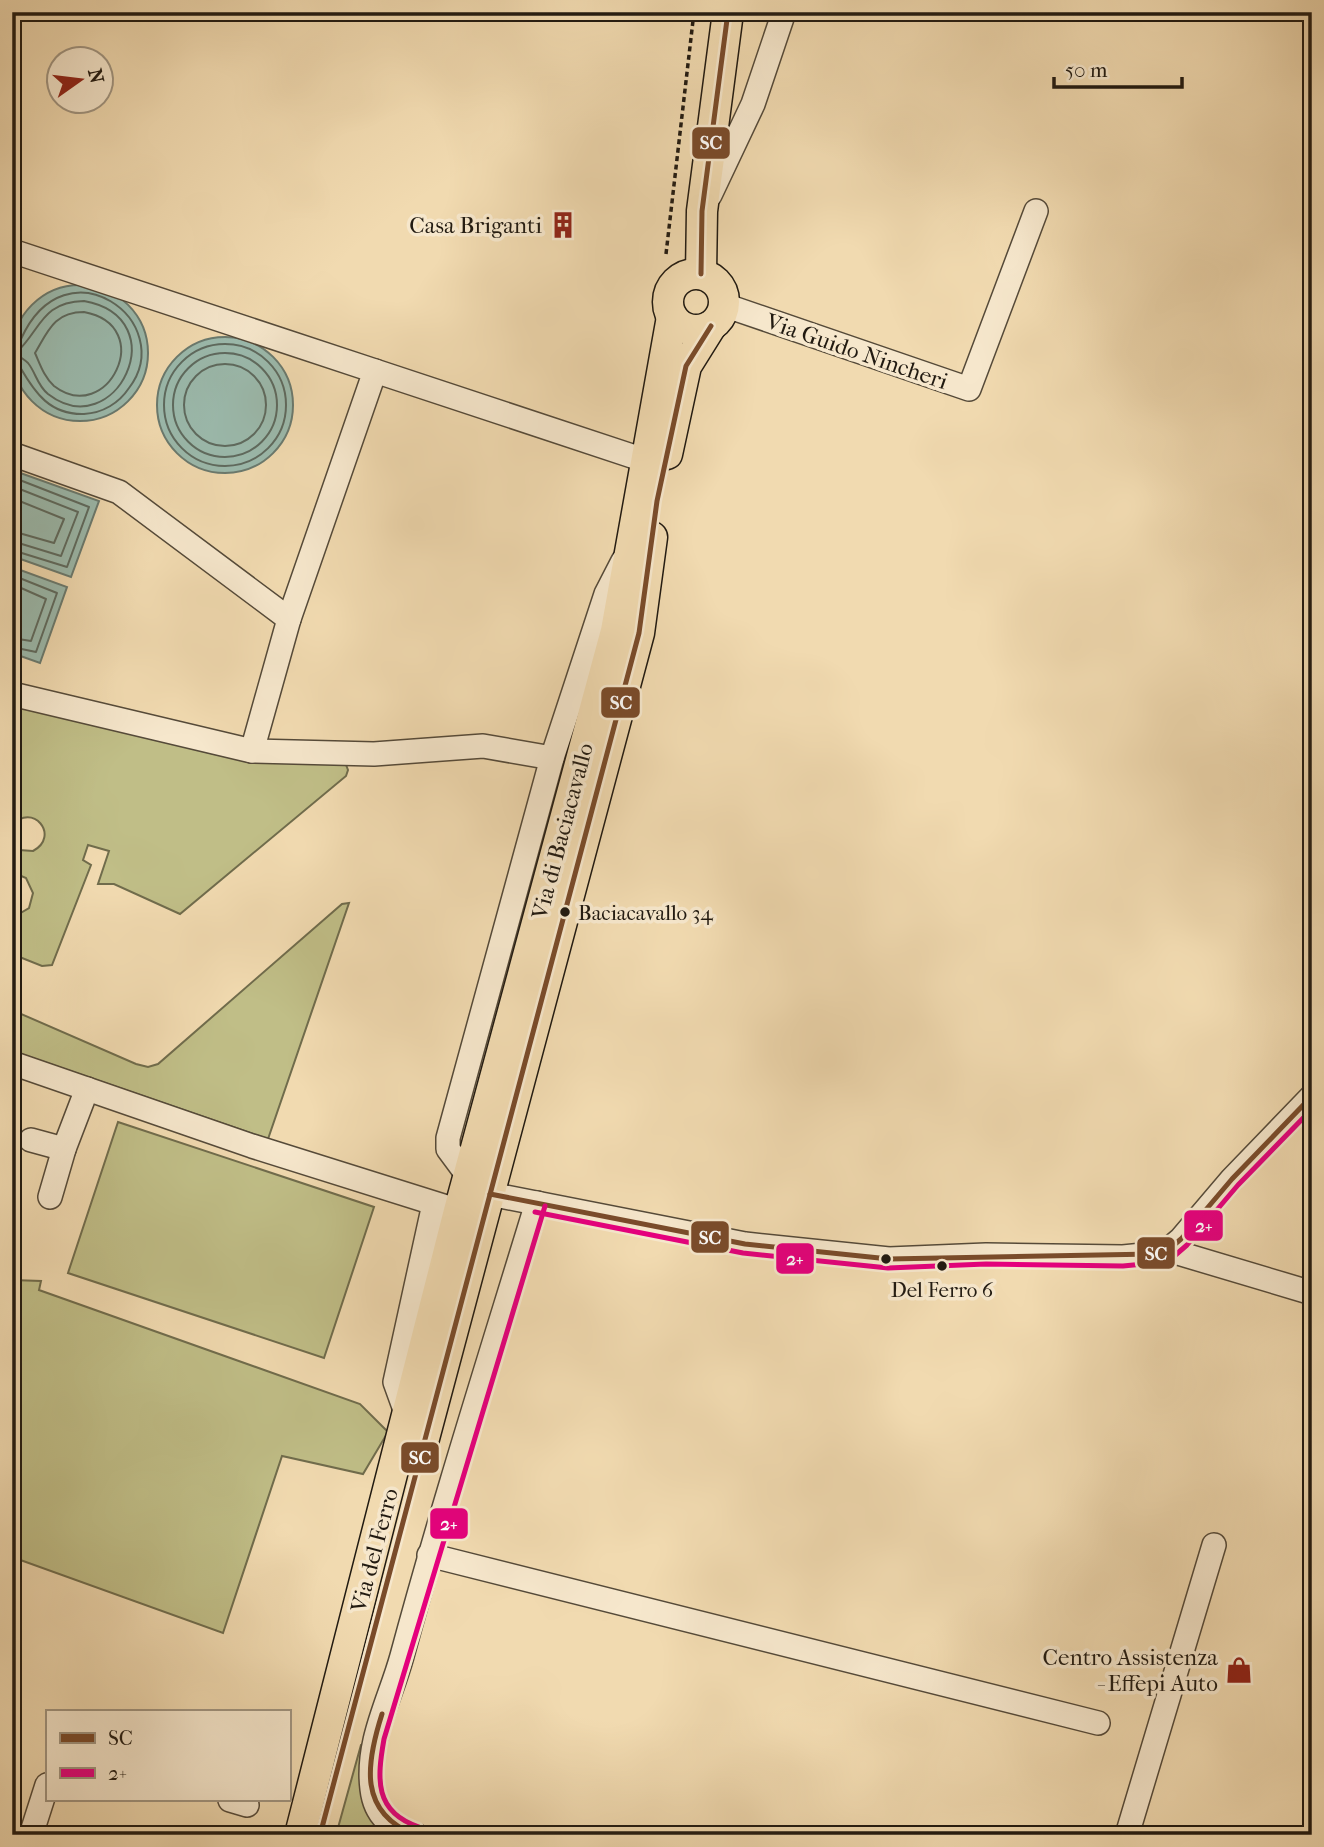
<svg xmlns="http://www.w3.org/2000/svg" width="1324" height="1847" viewBox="0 0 1324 1847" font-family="'IM FELL French Canon',serif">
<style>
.green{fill:#c0be87;stroke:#706c4c;stroke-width:2}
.water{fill:#9bbaad;stroke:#6a7a6f;stroke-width:2}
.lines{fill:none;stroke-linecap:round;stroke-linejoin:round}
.shore{stroke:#5e6a5f;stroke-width:2}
.minor-casing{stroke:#554a39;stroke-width:26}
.major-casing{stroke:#211a11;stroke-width:33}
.path{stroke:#211a11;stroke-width:3.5;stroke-dasharray:5 3.5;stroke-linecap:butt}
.minor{stroke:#f6e7cc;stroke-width:23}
.major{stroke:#f1dab0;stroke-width:30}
.bus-1-casing{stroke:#f6e7cc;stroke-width:10}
.bus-2-casing{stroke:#f6e7cc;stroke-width:10}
.bus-1{stroke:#7a4b2a;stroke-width:5}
.bus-2{stroke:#e5007d;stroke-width:5}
.bus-dot{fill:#211a11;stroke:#f6e7cc;stroke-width:2.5}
.labels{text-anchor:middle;stroke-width:7;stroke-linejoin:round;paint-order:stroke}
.bus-label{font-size:21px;fill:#211a11;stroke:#f6e7cc;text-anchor:start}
.poi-label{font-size:23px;fill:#211a11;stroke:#f6e7cc;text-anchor:end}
.street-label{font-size:23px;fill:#211a11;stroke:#f6e7cc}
.line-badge{stroke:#f6e7cc;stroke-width:2.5}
.badge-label{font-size:19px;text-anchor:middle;font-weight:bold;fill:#fff}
</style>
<rect width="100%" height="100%" fill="#f1dab0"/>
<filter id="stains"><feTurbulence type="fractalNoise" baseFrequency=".00286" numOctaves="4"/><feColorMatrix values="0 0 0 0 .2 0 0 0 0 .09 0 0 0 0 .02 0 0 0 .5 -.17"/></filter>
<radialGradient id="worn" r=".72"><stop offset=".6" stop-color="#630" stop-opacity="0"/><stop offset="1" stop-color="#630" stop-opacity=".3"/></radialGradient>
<g class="green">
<path d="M12,701L214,754L345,762L348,770L346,776L180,914L114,884H98L109,851L88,845L83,860L91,865L52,965L42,966L12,954V918L29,908L33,893L26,878L12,872V842L19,850L33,851C61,836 32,801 12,826Z"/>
<polygon points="349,903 268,1139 12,1051 12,1010 136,1064 148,1067 158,1064 342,904"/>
<polygon points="118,1122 374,1207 324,1358 68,1273"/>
<polygon points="12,1280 41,1281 39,1290 360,1404 388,1432 363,1474 282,1456 223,1633 12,1557"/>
<polygon points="363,1744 390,1835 336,1835 361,1745"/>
</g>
<g class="water">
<circle cx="80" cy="353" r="68"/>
<circle cx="225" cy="405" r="68"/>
<polygon points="12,470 99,501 71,577 12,556"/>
<polygon points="12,567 67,587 40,663 12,653"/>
</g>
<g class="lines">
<g class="shore">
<path d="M84,301C178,318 115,446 48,394C37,385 36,373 28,363C24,359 19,357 16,353C41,330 41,302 84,301Z"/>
<path d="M84,312C158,326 107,427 54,386C44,377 40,364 35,353C48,331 54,312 84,312Z"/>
<path d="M12,342L21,339C66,239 179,322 129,388C119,403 103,413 84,414C50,415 35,393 20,367L12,365"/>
<circle cx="225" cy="405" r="61"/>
<circle cx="225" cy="405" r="52"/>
<circle cx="225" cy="405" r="41"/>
<polyline points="12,477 89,507 67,567 12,550"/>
<polyline points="12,486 78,512 61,556 12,541"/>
<polyline points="12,498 64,519 54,543 12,531"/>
<polyline points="12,575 57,593 36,652 12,647"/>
<polyline points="12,584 46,599 31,641 12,638"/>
</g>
<defs>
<g id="minor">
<polyline points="710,195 753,104 784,12"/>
<polyline points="12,251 375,371 289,619 252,751"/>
<polyline points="724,305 969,389 1036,211"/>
<polyline points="375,371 647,461"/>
<polyline points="12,454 119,492 289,619"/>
<polyline points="12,694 252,751 374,754 483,746 552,758"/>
<polyline points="12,1063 252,1146 459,1211"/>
<polyline points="31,1140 64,1149 87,1089"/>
<polyline points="468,1176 448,1149 448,1138 552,758 606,594 623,561"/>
<polyline points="490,1194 745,1244 889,1259 986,1255 1123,1257 1153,1254 1168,1250 1181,1239 1232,1179 1312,1096"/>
<polyline points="50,1197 64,1149"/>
<polyline points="1168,1250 1312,1293"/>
<polyline points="408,1418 395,1382 434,1204"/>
<polyline points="429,1555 1098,1723"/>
<polyline points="230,1800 247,1805"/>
<polyline points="31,1835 47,1785"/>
<path d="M416,1835C390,1828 375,1815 372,1789C366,1741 390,1700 402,1656C443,1504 491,1354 537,1203"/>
<polyline points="1127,1835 1214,1545"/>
</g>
<g id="major">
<circle cx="696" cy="302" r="28"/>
<polyline points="701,274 702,211 728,12"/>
<polyline points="667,454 686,366 711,326"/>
<polyline points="423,1442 639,633 652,537"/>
<polyline points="300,1835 459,1211 616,631 672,317"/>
</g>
</defs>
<use href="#minor" class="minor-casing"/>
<use href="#major" class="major-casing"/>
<polyline class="path" points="666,254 694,12"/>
<use href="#minor" class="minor"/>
<use href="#major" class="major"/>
<defs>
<g id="bus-1">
<polyline points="701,274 702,211 728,12"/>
<polyline points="490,1194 745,1244 889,1259 1153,1254 1168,1250 1181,1239 1232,1179 1312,1096"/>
<path d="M382,1714C366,1764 358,1812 415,1835"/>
<polyline points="320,1835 639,633 657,501 686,366 711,326"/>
</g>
<g id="bus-2">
<polyline points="535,1212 743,1253 888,1268 986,1264 1123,1266 1154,1263 1172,1258 1187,1245 1238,1185 1312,1109"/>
<path d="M419,1827C374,1812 377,1779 384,1739L545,1206"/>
</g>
</defs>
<use href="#bus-1" class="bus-1-casing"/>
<use href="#bus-2" class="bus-2-casing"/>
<use href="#bus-1" class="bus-1"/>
<use href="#bus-2" class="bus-2"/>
</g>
<defs>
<symbol id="building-bare" viewBox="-9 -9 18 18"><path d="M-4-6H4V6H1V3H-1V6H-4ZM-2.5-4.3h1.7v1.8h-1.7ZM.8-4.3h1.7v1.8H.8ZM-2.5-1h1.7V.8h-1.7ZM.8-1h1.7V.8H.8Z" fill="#8f2418" stroke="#f6e7cc" stroke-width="2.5" paint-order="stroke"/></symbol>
<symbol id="shop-bare" viewBox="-9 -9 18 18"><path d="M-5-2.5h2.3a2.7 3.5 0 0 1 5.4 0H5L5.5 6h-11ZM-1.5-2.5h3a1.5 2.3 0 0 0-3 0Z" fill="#8f2418" stroke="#f6e7cc" stroke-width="2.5" paint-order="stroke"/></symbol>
</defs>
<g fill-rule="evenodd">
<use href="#building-bare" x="544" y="206" width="38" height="38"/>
<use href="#shop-bare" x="1220" y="1651" width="38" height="38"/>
</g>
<g class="bus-dot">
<circle cx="565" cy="912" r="6"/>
<circle cx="886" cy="1259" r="6"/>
<circle cx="942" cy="1266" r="6"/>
</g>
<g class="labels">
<g class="bus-label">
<text x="578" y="920">Baciacavallo 34</text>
<text x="942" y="1297" text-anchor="middle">Del Ferro 6</text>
</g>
<g class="poi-label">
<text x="542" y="233">Casa Briganti</text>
<text x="1218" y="1665">Centro Assistenza<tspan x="1218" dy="26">- Effepi Auto</tspan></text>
</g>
<g class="street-label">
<text transform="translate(857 351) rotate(19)" y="8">Via Guido Nincheri</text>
<text transform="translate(562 831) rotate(-75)" y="8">Via di Baciacavallo</text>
<text transform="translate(374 1550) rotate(-75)" y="8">Via del Ferro</text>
</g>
</g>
<g class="line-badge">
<rect x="691" y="126" width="40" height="34" rx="7" fill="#7a4b2a"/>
<rect x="600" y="686" width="41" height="33" rx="7" fill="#7a4b2a"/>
<rect x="1183" y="1209" width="41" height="33" rx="7" fill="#e5007d"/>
<rect x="690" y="1220" width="40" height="34" rx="7" fill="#7a4b2a"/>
<rect x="1136" y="1236" width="40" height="34" rx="7" fill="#7a4b2a"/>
<rect x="775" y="1242" width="40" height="33" rx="7" fill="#e5007d"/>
<rect x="400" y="1441" width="40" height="33" rx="7" fill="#7a4b2a"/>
<rect x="429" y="1507" width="40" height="33" rx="7" fill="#e5007d"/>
</g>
<g class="badge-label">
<text x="711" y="149">SC</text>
<text x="621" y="709">SC</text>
<text x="1204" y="1232">2+</text>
<text x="710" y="1244">SC</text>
<text x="1156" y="1260">SC</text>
<text x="795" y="1265">2+</text>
<text x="420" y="1464">SC</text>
<text x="449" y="1530">2+</text>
</g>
<rect width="1324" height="1847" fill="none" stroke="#f1dab0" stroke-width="42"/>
<rect x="14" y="14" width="1296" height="1819" fill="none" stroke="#211a11" stroke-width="3.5"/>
<rect x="21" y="21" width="1282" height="1805" fill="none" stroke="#211a11" stroke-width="2"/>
<rect x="46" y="1710" width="245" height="91" fill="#f6e7cc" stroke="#a19581" stroke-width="2"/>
<rect x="60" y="1733" width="35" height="10" fill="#7a4b2a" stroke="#a19581" stroke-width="2"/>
<text x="108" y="1745" font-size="21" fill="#211a11">SC</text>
<rect x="60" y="1768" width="35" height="10" fill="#e5007d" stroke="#a19581" stroke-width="2"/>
<text x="108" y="1780" font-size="21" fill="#211a11">2+</text>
<g transform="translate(80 80) rotate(76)"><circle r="33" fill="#f6e7cc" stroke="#a19581" stroke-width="2"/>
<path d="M0-5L12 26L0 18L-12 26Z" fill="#8f2418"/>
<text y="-10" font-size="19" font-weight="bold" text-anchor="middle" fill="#211a11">N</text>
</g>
<path d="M1054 77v10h128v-10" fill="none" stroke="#211a11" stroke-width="3.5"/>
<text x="1065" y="77" font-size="21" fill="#211a11" stroke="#f6e7cc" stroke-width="5" paint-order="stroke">50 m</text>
<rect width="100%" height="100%" filter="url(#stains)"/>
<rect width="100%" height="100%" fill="url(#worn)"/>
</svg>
